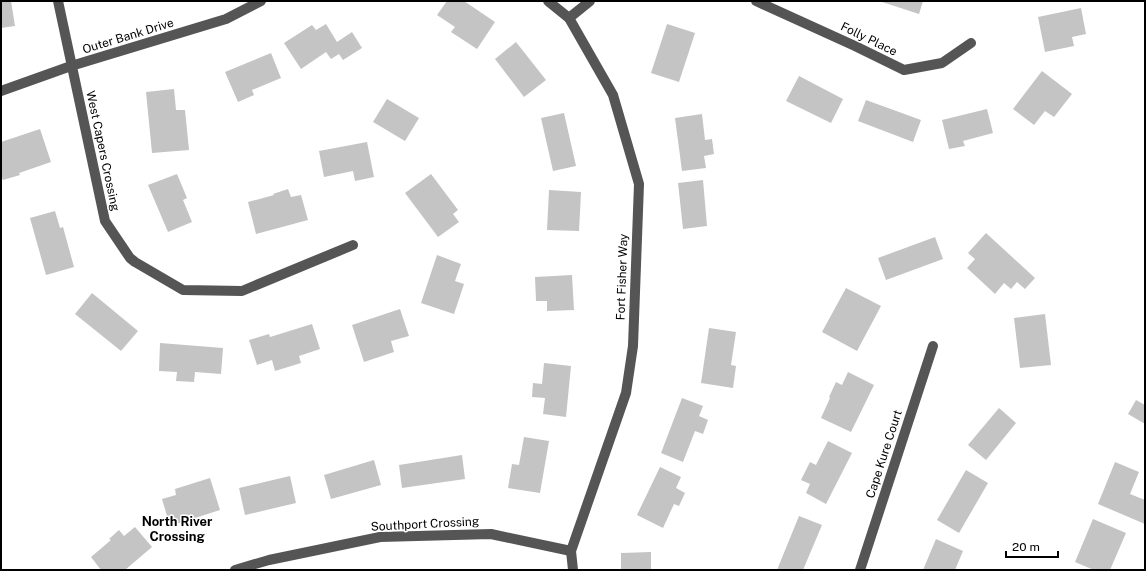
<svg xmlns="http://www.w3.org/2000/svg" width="1146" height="571" viewBox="0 0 1146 571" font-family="'Public Sans',sans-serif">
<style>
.building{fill:#c4c4c4}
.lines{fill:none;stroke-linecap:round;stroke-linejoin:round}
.minor{stroke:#555;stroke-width:10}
.labels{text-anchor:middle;stroke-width:3;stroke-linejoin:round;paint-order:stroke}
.street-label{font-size:12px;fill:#000;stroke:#fff}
.neighbourhood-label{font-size:13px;font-weight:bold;fill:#000;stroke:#fff}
</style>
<rect width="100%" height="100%" fill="#fff"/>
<g class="building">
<polygon points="1,1 11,1 15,26 1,28"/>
<polygon points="447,1 464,1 495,22 477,49 451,32 455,27 437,15"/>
<polygon points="879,1 923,1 919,14"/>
<polygon points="1081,8 1086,34 1072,37 1074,46 1045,52 1038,17"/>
<polygon points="326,24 337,42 352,32 362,48 343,60 339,54 331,59 326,52 301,69 284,43 312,25 316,30"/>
<polygon points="667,24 695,33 679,82 651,73"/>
<polygon points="516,42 546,80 524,97 495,59"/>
<polygon points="271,53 281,78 252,90 254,95 238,102 225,72"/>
<polygon points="1042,71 1072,94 1054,117 1045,111 1034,125 1013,109"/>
<polygon points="799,76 843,99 831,123 786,101"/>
<polygon points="174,89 176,110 185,110 189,150 152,153 146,92"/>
<polygon points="387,99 419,118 405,141 373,122"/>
<polygon points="866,100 921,120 913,142 858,121"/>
<polygon points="987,109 993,133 963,141 965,146 949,149 942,120"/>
<polygon points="564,113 576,166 553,171 541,118"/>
<polygon points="702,114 705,140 712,139 714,154 704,156 706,168 682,171 675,118"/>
<polygon points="40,129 51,162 19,173 20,175 3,180 1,176 1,142"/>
<polygon points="367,142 374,177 355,181 353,171 324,177 319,151"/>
<polygon points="177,174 187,198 183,200 192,222 168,232 148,185"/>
<polygon points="431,174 458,210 453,214 459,222 438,237 405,193"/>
<polygon points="703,180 707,226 683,229 678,183"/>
<polygon points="288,189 291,197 301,195 308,220 256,234 248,202 274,195 273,194"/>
<polygon points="549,190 581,192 579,231 547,230"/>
<polygon points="55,211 60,228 63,227 74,267 46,275 30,218"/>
<polygon points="986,233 1035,278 1025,289 1017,282 1011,289 1004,283 995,294 967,268 975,259 968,253"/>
<polygon points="935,237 943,259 886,280 878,258"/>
<polygon points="437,255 461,264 455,281 464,284 454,314 421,303"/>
<polygon points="572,275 574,310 547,311 547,301 536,301 535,277"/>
<polygon points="846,288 881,306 857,351 822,332"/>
<polygon points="92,293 138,331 121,351 75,314"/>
<polygon points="400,309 409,336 391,341 394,352 364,362 352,325"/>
<polygon points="1045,314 1051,365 1020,368 1014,318"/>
<polygon points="312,324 320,349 299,356 301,363 275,371 272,360 257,365 249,340 269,334 270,337"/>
<polygon points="709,328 736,332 731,365 736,366 733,388 701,383"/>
<polygon points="160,343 223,348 221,374 195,372 194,382 176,381 177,372 159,371"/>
<polygon points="544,363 571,366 566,417 543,414 545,398 532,397 533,383 542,384"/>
<polygon points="848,372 874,385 851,432 821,418 830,398 829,397 836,382 842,385"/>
<polygon points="682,398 703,406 699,416 708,420 703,434 695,431 683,462 661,453"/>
<polygon points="1136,400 1145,405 1145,424 1128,414"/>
<polygon points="999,408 1016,423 986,460 968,445"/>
<polygon points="524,437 549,441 540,493 508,488 512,464 519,465"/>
<polygon points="828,441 852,453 826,504 806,493 810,484 801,480 810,462 816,465"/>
<polygon points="462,455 465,479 402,488 399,465"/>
<polygon points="374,460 381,485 331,499 324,475"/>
<polygon points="1115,462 1139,472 1130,494 1145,500 1145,524 1098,504"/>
<polygon points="660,467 681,477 676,488 685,493 679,506 674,504 663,528 637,515"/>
<polygon points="966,470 988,483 959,533 937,520"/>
<polygon points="290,476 296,503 245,515 239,488"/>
<polygon points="210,478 220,510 170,526 162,499 176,495 175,489"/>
<polygon points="799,516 822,525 803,570 777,570"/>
<polygon points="1093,519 1126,533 1110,570 1094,570 1075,562"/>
<polygon points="135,527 152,547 125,570 101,570 91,557 111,540 109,539 119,530 124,536"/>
<polygon points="936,539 963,551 955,570 923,570"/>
<polygon points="651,552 651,570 621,570 621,553"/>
</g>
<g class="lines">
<g class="minor">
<polyline points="58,1 105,221 130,258 135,262 183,290 242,291 353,245"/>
<polyline points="548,1 569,18 613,95 639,184 633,346 626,393 571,551 573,570"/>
<polyline points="756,1 855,46 904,70 942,63 971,43"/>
<polyline points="569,18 590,1"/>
<polyline points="1,91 71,66 226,19 261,1"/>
<polyline points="235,570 269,560 380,537 491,534 571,551"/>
<polyline points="860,570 933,346"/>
</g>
</g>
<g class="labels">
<g class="street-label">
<text transform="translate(128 36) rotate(-17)" y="4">Outer Bank Drive</text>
<text transform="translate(869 39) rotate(26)" y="4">Folly Place</text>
<text transform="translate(103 151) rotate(78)" y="4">West Capers Crossing</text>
<text transform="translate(622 277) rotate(-88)" y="4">Fort Fisher Way</text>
<text transform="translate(884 454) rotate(-72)" y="4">Cape Kure Court</text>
<text transform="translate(425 524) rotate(-3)" y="4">Southport Crossing</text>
</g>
<g class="neighbourhood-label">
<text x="177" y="526">North River<tspan x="177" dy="15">Crossing</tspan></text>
</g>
</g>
<rect width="1146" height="571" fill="none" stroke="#000000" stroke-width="4"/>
<path d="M1006 551v6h52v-6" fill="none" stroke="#000000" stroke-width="2"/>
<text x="1012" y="551" font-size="12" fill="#000000" stroke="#ffffff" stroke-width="3" paint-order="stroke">20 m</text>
</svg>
